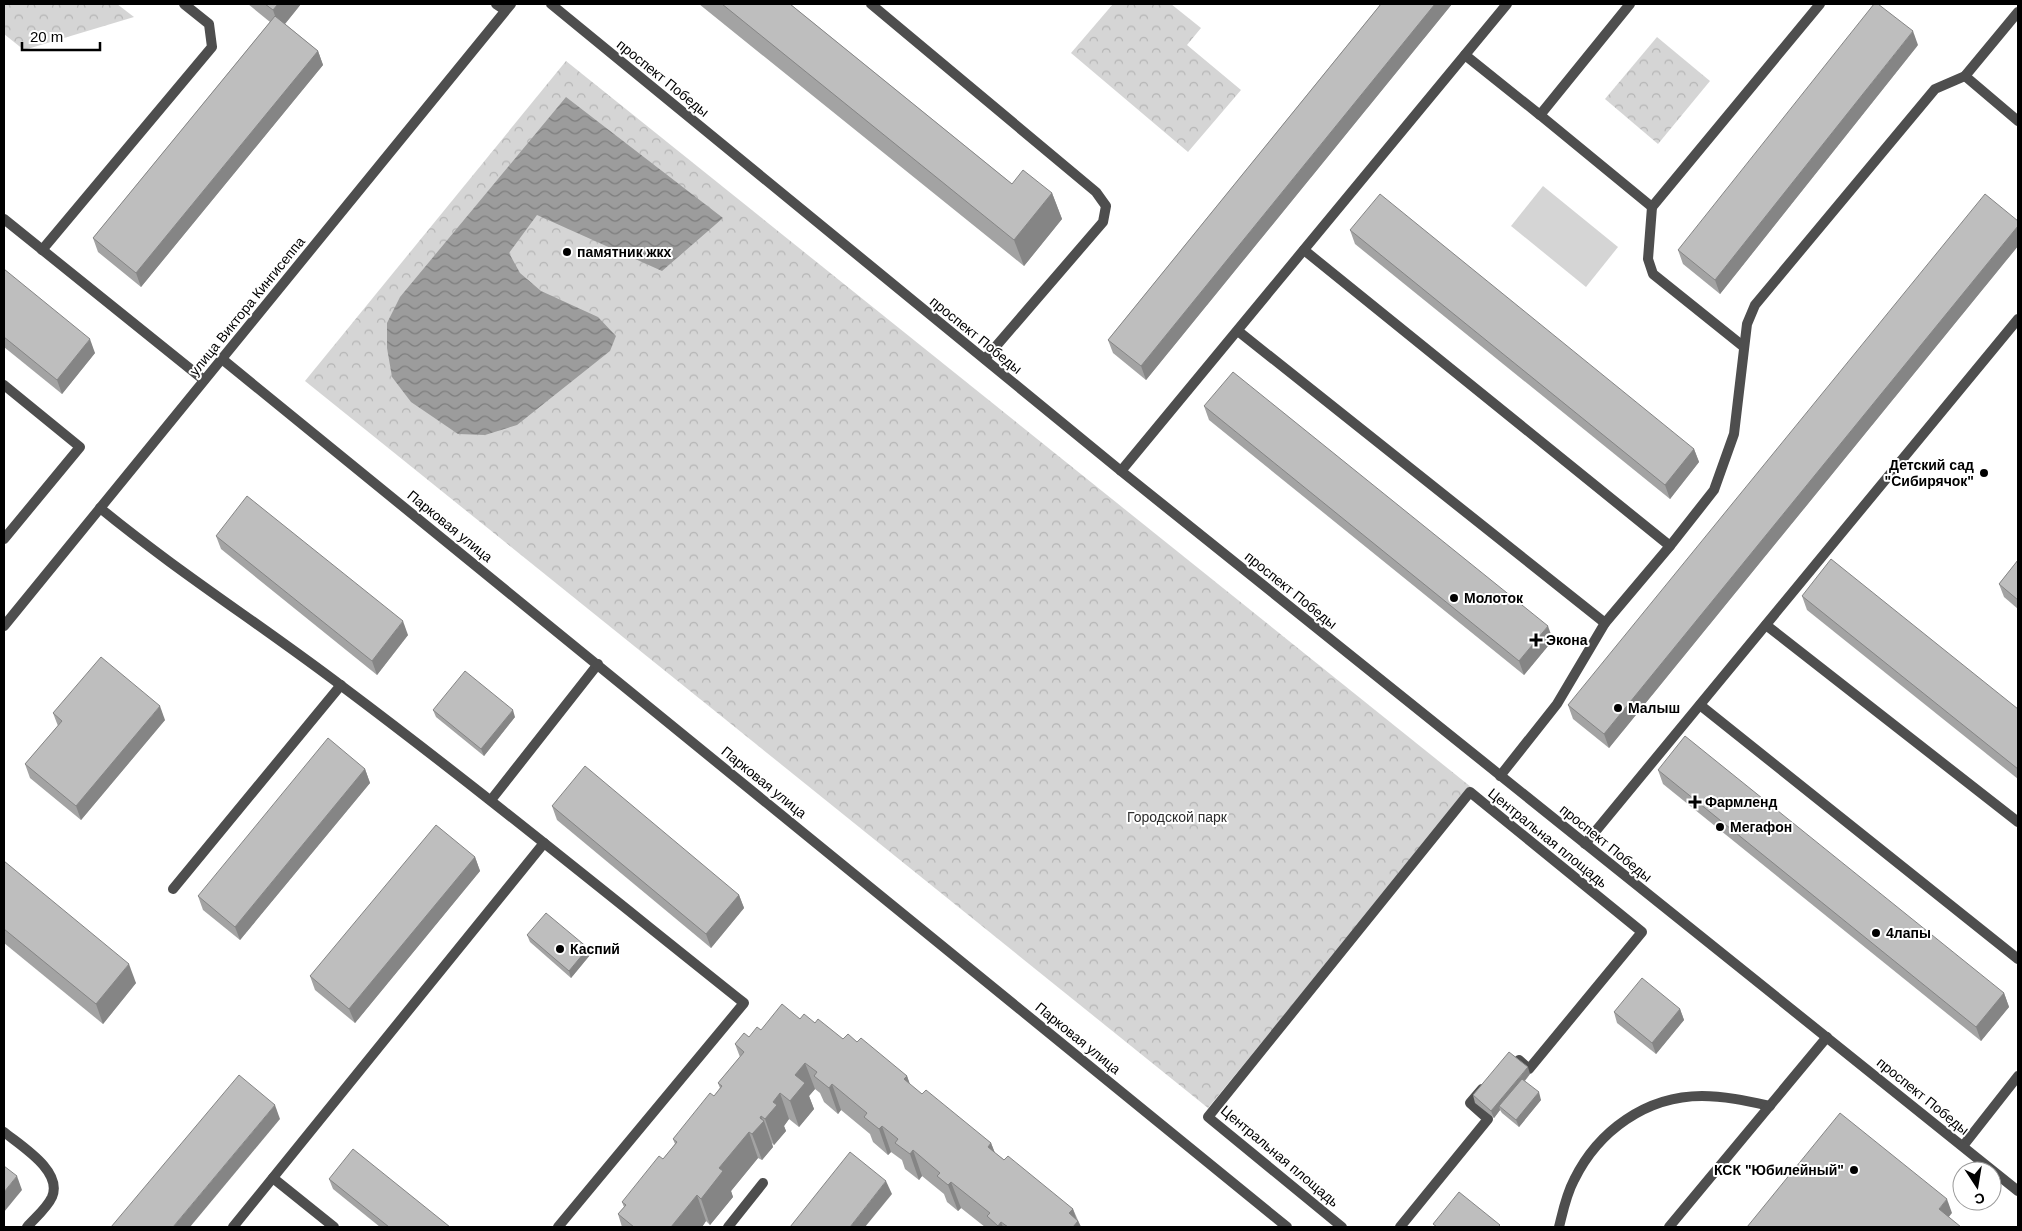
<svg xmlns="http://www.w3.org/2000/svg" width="2022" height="1231" viewBox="0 0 2022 1231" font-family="Arial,sans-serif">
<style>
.grass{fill:#d5d5d5}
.park{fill:url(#park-crowns)}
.water{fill:url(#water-waves)}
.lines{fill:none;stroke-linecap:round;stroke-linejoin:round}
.service{stroke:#4e4e4e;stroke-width:10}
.pedestrian{stroke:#4e4e4e;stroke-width:10}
.minor{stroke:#4e4e4e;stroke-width:10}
.tertiary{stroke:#4e4e4e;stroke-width:10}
.wall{fill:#a3a3a3}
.shaded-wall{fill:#858585}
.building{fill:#bebebe;stroke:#858585}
.poi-dot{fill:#000;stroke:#fff;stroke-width:2}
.labels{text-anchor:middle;stroke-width:4;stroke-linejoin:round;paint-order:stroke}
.street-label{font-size:14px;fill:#000;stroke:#fff}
.poi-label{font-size:14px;font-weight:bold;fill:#000;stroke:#fff;text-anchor:start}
.park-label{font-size:14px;fill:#2c2c2c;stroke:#fff}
</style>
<defs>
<pattern id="park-crowns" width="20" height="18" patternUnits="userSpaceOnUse" patternTransform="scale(1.25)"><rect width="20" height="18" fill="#d5d5d5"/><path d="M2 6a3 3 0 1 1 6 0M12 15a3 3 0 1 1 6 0" fill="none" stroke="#b5b5b5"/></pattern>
<pattern id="water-waves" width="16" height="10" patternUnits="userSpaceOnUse" patternTransform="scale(1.25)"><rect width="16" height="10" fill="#9c9c9c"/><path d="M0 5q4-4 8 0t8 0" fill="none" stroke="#7d7d7d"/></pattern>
</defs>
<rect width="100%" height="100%" fill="#fff"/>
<polygon class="grass" points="1543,186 1618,247 1586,287 1511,226"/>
<g class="park">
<polygon points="4,4 117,4 134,17 24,50 4,34"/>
<polygon points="1113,4 1171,4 1201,28 1187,45 1241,90 1188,152 1071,53"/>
<polygon points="1657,37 1710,81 1658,144 1605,99"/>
<polygon points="566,61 1471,787 1208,1108 305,381"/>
</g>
<polygon class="water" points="566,97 723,218 662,271 537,215 509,253 520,273 541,291 598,317 616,336 610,351 517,425 485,435 458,434 411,402 392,377 387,348 387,323 400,297"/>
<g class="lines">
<g class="service">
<polyline points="871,4 1096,192 1106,206 1103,222 985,359"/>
<polyline points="1630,4 1540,115 1652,207 1820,4"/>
<polyline points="1465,55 1540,115"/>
<polyline points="1965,76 2018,121"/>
<polyline points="1652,207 1648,259 1653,274 1744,347"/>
<polyline points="4,219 204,380"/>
<polyline points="42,250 212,47 209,24 184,4"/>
<polyline points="1238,331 1605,623 1670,546 1304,250"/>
<polyline points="4,385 80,447 4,539"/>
<polyline points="1121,471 1507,4"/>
<path d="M100,508C178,572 263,626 343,687C479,789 611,897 744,1003L558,1227"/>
<polyline points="1670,546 1714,490 1734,434 1747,324 1755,305 1935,89 1965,76 2018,12"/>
<polyline points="1766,625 2018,822"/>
<polyline points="1700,705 2018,959"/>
<polyline points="1500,776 1557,704 1605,623"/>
<polyline points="491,800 598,664"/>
<polyline points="1585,844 2018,319"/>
<polyline points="173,889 341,685"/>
<path d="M4,1132C21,1146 63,1171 52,1197C47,1208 35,1218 27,1227"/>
<polyline points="1963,1146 2018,1076"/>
<polyline points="273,1178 334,1227"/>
<polyline points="233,1227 544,843"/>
<polyline points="728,1227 763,1183"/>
<path d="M1559,1227C1563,1211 1566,1195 1574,1180C1598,1131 1646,1096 1702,1096C1725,1096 1747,1101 1770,1106"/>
<polyline points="1669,1227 1827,1037"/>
</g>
<g class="pedestrian">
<polyline points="1342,1227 1208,1117 1470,792 1642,932 1529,1069 1519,1060"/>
<polyline points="1400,1227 1488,1119 1470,1103 1482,1089"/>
</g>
<polyline class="minor" points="551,4 1121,471 2018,1191"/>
<g class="tertiary">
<polyline points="496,4 505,10"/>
<polyline points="222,359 1287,1227"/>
<polyline points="4,626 511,4"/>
</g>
</g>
<g class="wall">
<polygon points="248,4 301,4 285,24 318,51 323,65 141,287 98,252 93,238 270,22"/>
<polygon points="699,4 790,4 1012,184 1052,193 1062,219 1024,266"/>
<polygon points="1381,4 1452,4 1146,380 1113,353 1108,340"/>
<polygon points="1918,45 1720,294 1683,264 1678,250"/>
<polygon points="2018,221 2018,246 1609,748 1573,719 1568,705"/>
<polygon points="1350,230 1694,449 1699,462 1670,499 1355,244"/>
<polygon points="4,269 95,353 62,394 4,347"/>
<polygon points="1204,406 1553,640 1524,675 1209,420"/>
<polygon points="216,536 408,635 377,675 221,549"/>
<polygon points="2018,560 2018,609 2004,597 1999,584"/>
<polygon points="1802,596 2018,709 2018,779 1807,610"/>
<polygon points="433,710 515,717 484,756 436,717"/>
<polygon points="53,713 165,720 81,820 30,778 25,764 58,726"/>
<polygon points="365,769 370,783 240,940 203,910 198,896"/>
<polygon points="1658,770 2004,993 2009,1007 1981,1041 1663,784"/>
<polygon points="552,806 739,895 744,908 711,948 557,820"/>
<polygon points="475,857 480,871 355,1023 315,990 310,976"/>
<polygon points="4,861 136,983 103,1024 4,943"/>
<polygon points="527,935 588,948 590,955 571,978 530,942"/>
<polygon points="1680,1009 1684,1020 1656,1054 1617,1023 1614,1012"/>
<polygon points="800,1019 815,1023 843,1039 857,1042 907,1076 910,1085 922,1094 991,1143 995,1153 1073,1209 1081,1227 985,1227 961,1208 958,1211 947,1202 944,1194 922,1176 919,1180 905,1169 902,1160 891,1152 888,1155 873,1142 870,1134 841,1110 838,1114 824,1102 820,1093 815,1089 809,1096 814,1109 799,1127 789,1119 784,1126 786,1131 774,1145 772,1143 773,1147 762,1160 758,1158 731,1191 733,1197 710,1225 706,1221 702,1227 622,1227 618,1214 624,1207 622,1202 663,1159 675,1144 673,1139 714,1096 720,1088 718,1083 740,1057 735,1044 761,1030"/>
<polygon points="1530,1074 1525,1081 1541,1100 1519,1127 1502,1113 1500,1110 1494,1118 1475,1103 1473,1095"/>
<polygon points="329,1179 450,1227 380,1227 333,1189"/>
</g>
<g class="shaded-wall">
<polygon points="278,4 301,4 280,30 273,10"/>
<polygon points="1435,4 1452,4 1146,380 1141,366"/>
<polygon points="1913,31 1918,45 1720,294 1715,280"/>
<polygon points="318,51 323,65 141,287 136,273"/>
<polygon points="1052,193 1062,219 1024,266 1014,240"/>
<polygon points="2018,226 2018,246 1609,748 1604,734"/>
<polygon points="90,339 95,353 62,394 57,380"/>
<polygon points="1694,449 1699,462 1670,499 1665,485"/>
<polygon points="403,621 408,635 377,675 372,661"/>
<polygon points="1548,626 1553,640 1524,675 1519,661"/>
<polygon points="160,706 165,720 81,820 76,806"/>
<polygon points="513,710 515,717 484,756 481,749"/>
<polygon points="365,769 370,783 240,940 235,927"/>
<polygon points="475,857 480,871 355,1023 349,1009"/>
<polygon points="739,895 744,908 711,948 706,934"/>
<polygon points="588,948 590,955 571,978 569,971"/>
<polygon points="129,964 136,983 103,1024 96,1004"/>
<polygon points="2004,993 2009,1007 1981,1041 1976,1027"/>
<polygon points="1680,1009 1684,1020 1656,1054 1652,1043"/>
<polygon points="805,1063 815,1089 809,1096 814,1109 799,1127 790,1101 795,1075"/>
<polygon points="1528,1067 1530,1074 1502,1108 1499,1106 1500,1110 1494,1118 1491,1111"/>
<polygon points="907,1076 916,1101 904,1079"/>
<polygon points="832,1084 841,1110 838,1114 829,1088"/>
<polygon points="1539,1092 1541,1100 1519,1127 1516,1120"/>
<polygon points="780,1093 789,1119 784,1126 786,1131 774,1145 765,1119 773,1102"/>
<polygon points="275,1105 280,1119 190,1227 173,1227"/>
<polygon points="761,1116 763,1121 764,1121 773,1147 762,1160 752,1134"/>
<polygon points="882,1126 891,1152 888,1155 879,1129"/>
<polygon points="749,1132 758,1158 731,1191 733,1197 710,1225 701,1199 719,1168"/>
<polygon points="991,1143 1001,1169 988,1147"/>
<polygon points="913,1150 922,1176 919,1180 910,1154"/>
<polygon points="17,1176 22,1190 4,1212 4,1192"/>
<polygon points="886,1181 892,1194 865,1227 850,1227"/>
<polygon points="951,1182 961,1208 958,1211 948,1185"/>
<polygon points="697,1195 706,1221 702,1227 671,1227"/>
<polygon points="1947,1199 1952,1213 1944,1223 1939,1209"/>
<polygon points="1073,1209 1077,1221 1078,1221 1081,1227 1073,1227 1069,1213"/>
<polygon points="1001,1222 1003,1227 999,1227 998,1226"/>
</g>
<g class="building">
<polygon points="265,4 278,4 273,10"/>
<polygon points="722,4 790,4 1012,184 1023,170 1052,193 1014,240"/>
<polygon points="1381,4 1435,4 1141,366 1108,340"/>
<polygon points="1874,4 1878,4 1913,31 1715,280 1678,250"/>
<polygon points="275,16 318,51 136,273 93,238"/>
<polygon points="1380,194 1694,449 1665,485 1350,230"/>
<polygon points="1985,194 2018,221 2018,226 1604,734 1568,705"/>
<polygon points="4,269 90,339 57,380 4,337"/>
<polygon points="1233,372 1548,626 1519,661 1204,406"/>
<polygon points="247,496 403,621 372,661 216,536"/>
<polygon points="1831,559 2018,709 2018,769 1802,596"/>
<polygon points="2018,560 2018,600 1999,584"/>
<polygon points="101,657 160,706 76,806 25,764 62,721 53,713"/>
<polygon points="465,671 513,710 481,749 433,710"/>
<polygon points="1685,736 2004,993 1976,1027 1658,770"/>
<polygon points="328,738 365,769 235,927 198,896"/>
<polygon points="585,766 739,895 706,934 552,806"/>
<polygon points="436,825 475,857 349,1009 310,976"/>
<polygon points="4,861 129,964 96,1004 4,929"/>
<polygon points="546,913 588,948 569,971 527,935"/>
<polygon points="1642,978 1680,1009 1652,1043 1614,1012"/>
<polygon points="782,1004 800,1019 804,1014 815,1023 818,1019 843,1039 848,1034 857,1042 861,1038 907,1076 904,1079 922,1094 926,1090 991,1143 988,1147 1004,1160 1008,1156 1073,1209 1069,1213 1078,1221 1073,1227 1008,1227 1001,1222 998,1226 987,1216 990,1213 951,1182 948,1185 937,1176 940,1173 913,1150 910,1154 895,1143 898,1139 882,1126 879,1129 864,1117 867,1113 832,1084 829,1088 814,1076 817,1072 805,1063 795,1075 805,1083 790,1101 780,1093 773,1102 777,1105 765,1119 761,1116 760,1118 764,1121 752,1134 749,1132 719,1168 723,1171 701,1199 697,1195 671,1227 634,1227 618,1214 626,1205 622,1202 659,1156 663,1159 677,1142 673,1139 710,1093 714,1096 722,1086 718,1083 744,1052 735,1044 744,1033 749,1037 757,1027 761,1030"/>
<polygon points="1509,1052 1528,1067 1491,1111 1473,1095"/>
<polygon points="239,1075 275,1105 173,1227 111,1227"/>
<polygon points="1522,1079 1539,1092 1516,1120 1499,1106"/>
<polygon points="1840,1113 1947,1199 1939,1209 1961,1227 1747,1227"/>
<polygon points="353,1149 450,1227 389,1227 329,1179"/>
<polygon points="850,1152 886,1181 850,1227 790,1227"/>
<polygon points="4,1166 17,1176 4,1192"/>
<polygon points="1459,1192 1500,1225 1498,1227 1437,1227 1433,1224"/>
</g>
<g class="poi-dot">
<circle cx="567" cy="252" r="5"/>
<circle cx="1984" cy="473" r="5"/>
<circle cx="1454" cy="598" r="5"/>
<path d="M1533.5 632.5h5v5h5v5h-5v5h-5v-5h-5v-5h5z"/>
<circle cx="1618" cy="708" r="5"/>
<path d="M1692.5 794.5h5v5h5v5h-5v5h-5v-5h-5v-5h5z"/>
<circle cx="1720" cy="827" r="5"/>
<circle cx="1876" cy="933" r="5"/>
<circle cx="560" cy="949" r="5"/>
<circle cx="1854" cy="1170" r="5"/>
</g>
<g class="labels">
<g class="street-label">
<text transform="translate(663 78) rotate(39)" y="5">проспект Победы</text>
<text transform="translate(247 306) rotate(-51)" y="5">улица Виктора Кингисеппа</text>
<text transform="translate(976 335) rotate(39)" y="5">проспект Победы</text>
<text transform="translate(450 526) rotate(39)" y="5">Парковая улица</text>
<text transform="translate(1291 590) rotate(39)" y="5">проспект Победы</text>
<text transform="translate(764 782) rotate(39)" y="5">Парковая улица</text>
<text transform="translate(1548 838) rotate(39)" y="5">Центральная площадь</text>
<text transform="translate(1606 843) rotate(39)" y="5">проспект Победы</text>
<text transform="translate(1078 1038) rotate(39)" y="5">Парковая улица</text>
<text transform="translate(1923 1096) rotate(39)" y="5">проспект Победы</text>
<text transform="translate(1280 1156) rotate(40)" y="5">Центральная площадь</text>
</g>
<g class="poi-label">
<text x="577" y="257">памятник жкх</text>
<text x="1974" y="470" text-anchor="end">Детский сад<tspan x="1974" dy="16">"Сибирячок"</tspan></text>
<text x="1464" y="603">Молоток</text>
<text x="1546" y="645">Экона</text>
<text x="1628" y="713">Малыш</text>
<text x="1705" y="807">Фармленд</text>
<text x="1730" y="832">Мегафон</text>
<text x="1886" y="938">4лапы</text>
<text x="570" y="954">Каспий</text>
<text x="1844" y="1175" text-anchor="end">КСК "Юбилейный"</text>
</g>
<g class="park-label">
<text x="1177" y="822">Городской парк</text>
</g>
</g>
<rect width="2022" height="1231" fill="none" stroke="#000000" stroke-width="10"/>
<g transform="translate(1977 1186) rotate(168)"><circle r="24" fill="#ffffff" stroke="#999999"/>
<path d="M0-4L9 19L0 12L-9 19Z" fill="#000000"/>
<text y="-8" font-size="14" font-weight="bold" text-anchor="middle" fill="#000000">С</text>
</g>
<path d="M22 42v8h78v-8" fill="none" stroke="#000000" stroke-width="2.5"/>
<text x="30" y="42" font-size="15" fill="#000000" stroke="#ffffff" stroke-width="4" paint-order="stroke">20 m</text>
</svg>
